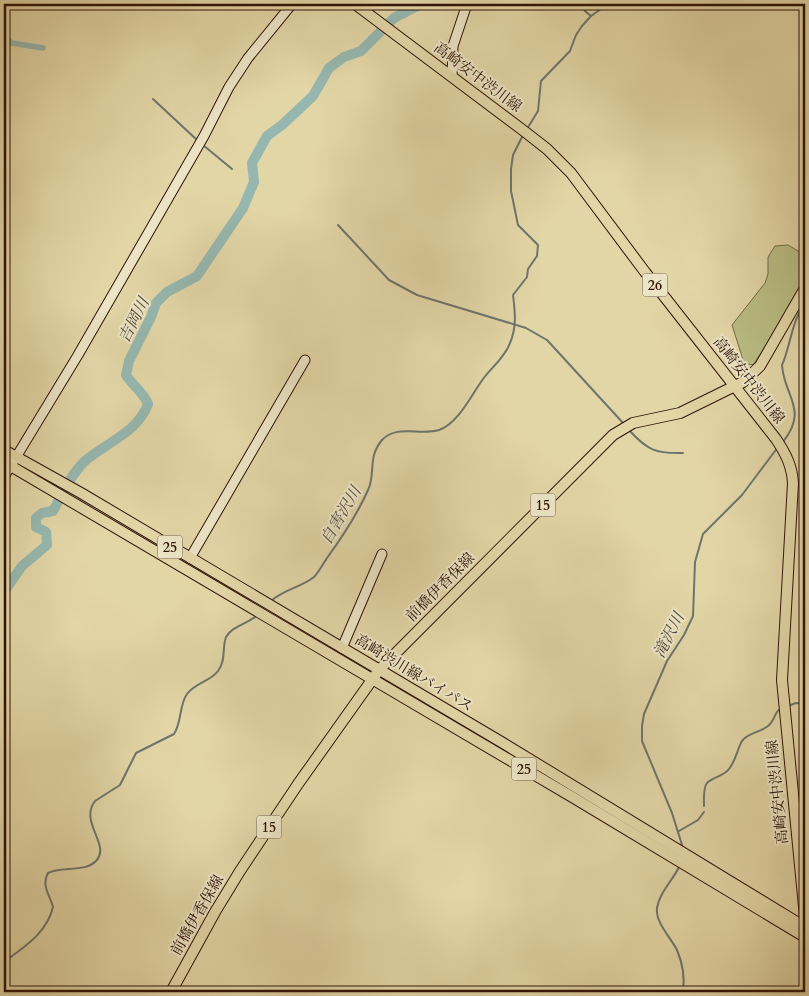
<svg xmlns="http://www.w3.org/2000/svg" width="809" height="996" viewBox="0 0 809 996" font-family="Cardo,'Noto Serif JP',serif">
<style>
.green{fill:#b9bc83;stroke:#746845}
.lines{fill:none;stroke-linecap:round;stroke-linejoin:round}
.stream{stroke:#6d756c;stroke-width:2}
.canal{stroke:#96b7af;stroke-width:5.5}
.river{stroke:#96b7af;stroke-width:10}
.secondary-casing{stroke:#2f1307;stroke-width:11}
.primary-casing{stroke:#2f1307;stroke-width:12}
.secondary{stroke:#ece4c5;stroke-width:9}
.primary{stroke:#e2d5a6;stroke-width:10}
.labels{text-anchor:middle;stroke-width:4;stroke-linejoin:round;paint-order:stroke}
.shield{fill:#ece4c5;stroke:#685240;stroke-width:1}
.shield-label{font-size:14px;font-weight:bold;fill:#2f1307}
.street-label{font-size:15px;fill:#2f1307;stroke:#ece4c5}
.water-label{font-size:16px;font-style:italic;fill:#534c42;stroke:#ece4c5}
</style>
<rect width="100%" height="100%" fill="#e2d5a6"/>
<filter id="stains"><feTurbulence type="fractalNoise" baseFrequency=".004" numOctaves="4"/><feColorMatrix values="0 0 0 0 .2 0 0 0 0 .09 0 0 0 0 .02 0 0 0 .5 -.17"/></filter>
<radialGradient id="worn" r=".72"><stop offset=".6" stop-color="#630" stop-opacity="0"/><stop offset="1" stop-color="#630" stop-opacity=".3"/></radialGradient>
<polygon class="green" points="788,245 805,255 805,288 753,365 744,363 732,325 765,283 768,274 768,257 775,246"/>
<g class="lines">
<g class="stream">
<polyline points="582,4 585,11 591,16"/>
<polyline points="153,99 197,140"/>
<polyline points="527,129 538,111 541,81 570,51 576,35 582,26 591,16 608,4"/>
<polyline points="203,145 232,169"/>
<polyline points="338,225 389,280 417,295 526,328 547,340 624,424"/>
<path d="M629,430C647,450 656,454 683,453"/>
<path d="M783,442C809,409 784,397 782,365C789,351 794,312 805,306"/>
<path d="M271,601C284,589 302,587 314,577C319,572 323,564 327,558C343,536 357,515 368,490C376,474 367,458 382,440C397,424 420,436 439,430C458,424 472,394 483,379C492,367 505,357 510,343C517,327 515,311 513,295L527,277L528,269L537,256L538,245L518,225L511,191V169L513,155L523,135"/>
<polyline points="788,706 796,703 805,704"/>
<path d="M704,806C704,800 703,788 707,783C713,777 724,776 729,769C736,760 737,750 742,741C747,733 761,732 768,726C775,721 774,712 781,708"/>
<polyline points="679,831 698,820 704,812"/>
<polyline points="683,848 672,813 642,741 642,726 644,714 667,661 684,635 693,616 695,562 703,534 742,495 778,447"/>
<path d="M679,867C673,880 659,893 657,908C655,922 671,938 677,950C683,964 685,977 683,992"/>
<path d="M4,962C24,947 47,933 53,907C50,895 41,886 48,873C62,866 86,873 97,860C110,844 79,822 95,801L120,785L136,753L174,734C182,722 179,705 187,694C195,683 211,681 218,671C226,661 222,648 226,637C232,626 249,623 258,615"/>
</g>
<polyline class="canal" points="4,37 12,43 43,48"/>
<path class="river" d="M4,592L22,566L47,545L46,532L36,527V518L42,513L53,511C62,495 71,474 85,461C107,442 137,433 148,404C144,393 132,385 126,375L129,361L151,317L156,303L167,292L197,276L243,208L254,182L252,163L267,136L282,125L313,96L329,68L344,57L361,51L394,18L421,4"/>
<defs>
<g id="secondary">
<polyline points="452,76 453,46 467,4"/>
<polyline points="4,477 78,355 204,136 229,87 248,58 292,4"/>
<polyline points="190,558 305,360"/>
<polyline points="342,648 382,554"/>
</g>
<g id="primary">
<path d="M355,4L524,131L547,149L571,173L645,272L776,439C786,454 792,466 793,483L782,680L805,917"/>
<polyline points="4,450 81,493 503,743 805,927"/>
<polyline points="4,462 574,798 805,937"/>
<polyline points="171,992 215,912 240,871 298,784 379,670 613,435 633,423 680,413 743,382 760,366 805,288"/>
</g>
</defs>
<use href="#secondary" class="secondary-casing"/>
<use href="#primary" class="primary-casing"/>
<use href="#secondary" class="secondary"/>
<use href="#primary" class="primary"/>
</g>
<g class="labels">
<g class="shield">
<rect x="642.5" y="273.5" width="25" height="23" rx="4"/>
<rect x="530.5" y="493.5" width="25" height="23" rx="4"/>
<rect x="157.5" y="535.5" width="25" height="23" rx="4"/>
<rect x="511.5" y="757.5" width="25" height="23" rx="4"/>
<rect x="256.5" y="815.5" width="25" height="23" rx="4"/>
</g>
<g class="shield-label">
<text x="655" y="290">26</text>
<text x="543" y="510">15</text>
<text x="170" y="552">25</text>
<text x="524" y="774">25</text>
<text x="269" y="832">15</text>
</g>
<g class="street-label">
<text transform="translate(478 77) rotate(37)" y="5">高崎安中渋川線</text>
<text transform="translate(749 380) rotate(52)" y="5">高崎安中渋川線</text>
<text transform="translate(440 587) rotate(-45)" y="5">前橋伊香保線</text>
<text transform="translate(414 673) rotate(31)" y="5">高崎渋川線バイパス</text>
<text transform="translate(777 792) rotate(-96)" y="5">高崎安中渋川線</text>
<text transform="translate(197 915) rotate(-60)" y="5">前橋伊香保線</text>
</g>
<g class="water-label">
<text transform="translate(133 320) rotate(-63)" y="6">吉岡川</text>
<text transform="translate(340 515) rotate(-60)" y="6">自害沢川</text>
<text transform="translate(668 635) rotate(-63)" y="6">滝沢川</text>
</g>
</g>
<rect width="809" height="996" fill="none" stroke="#e2d5a6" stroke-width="20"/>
<rect x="5" y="5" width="799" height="986" fill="none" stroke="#2f1307" stroke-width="2.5"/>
<rect x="10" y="10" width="789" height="976" fill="none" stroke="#2f1307"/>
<rect width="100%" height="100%" filter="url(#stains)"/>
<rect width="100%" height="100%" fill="url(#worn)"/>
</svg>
